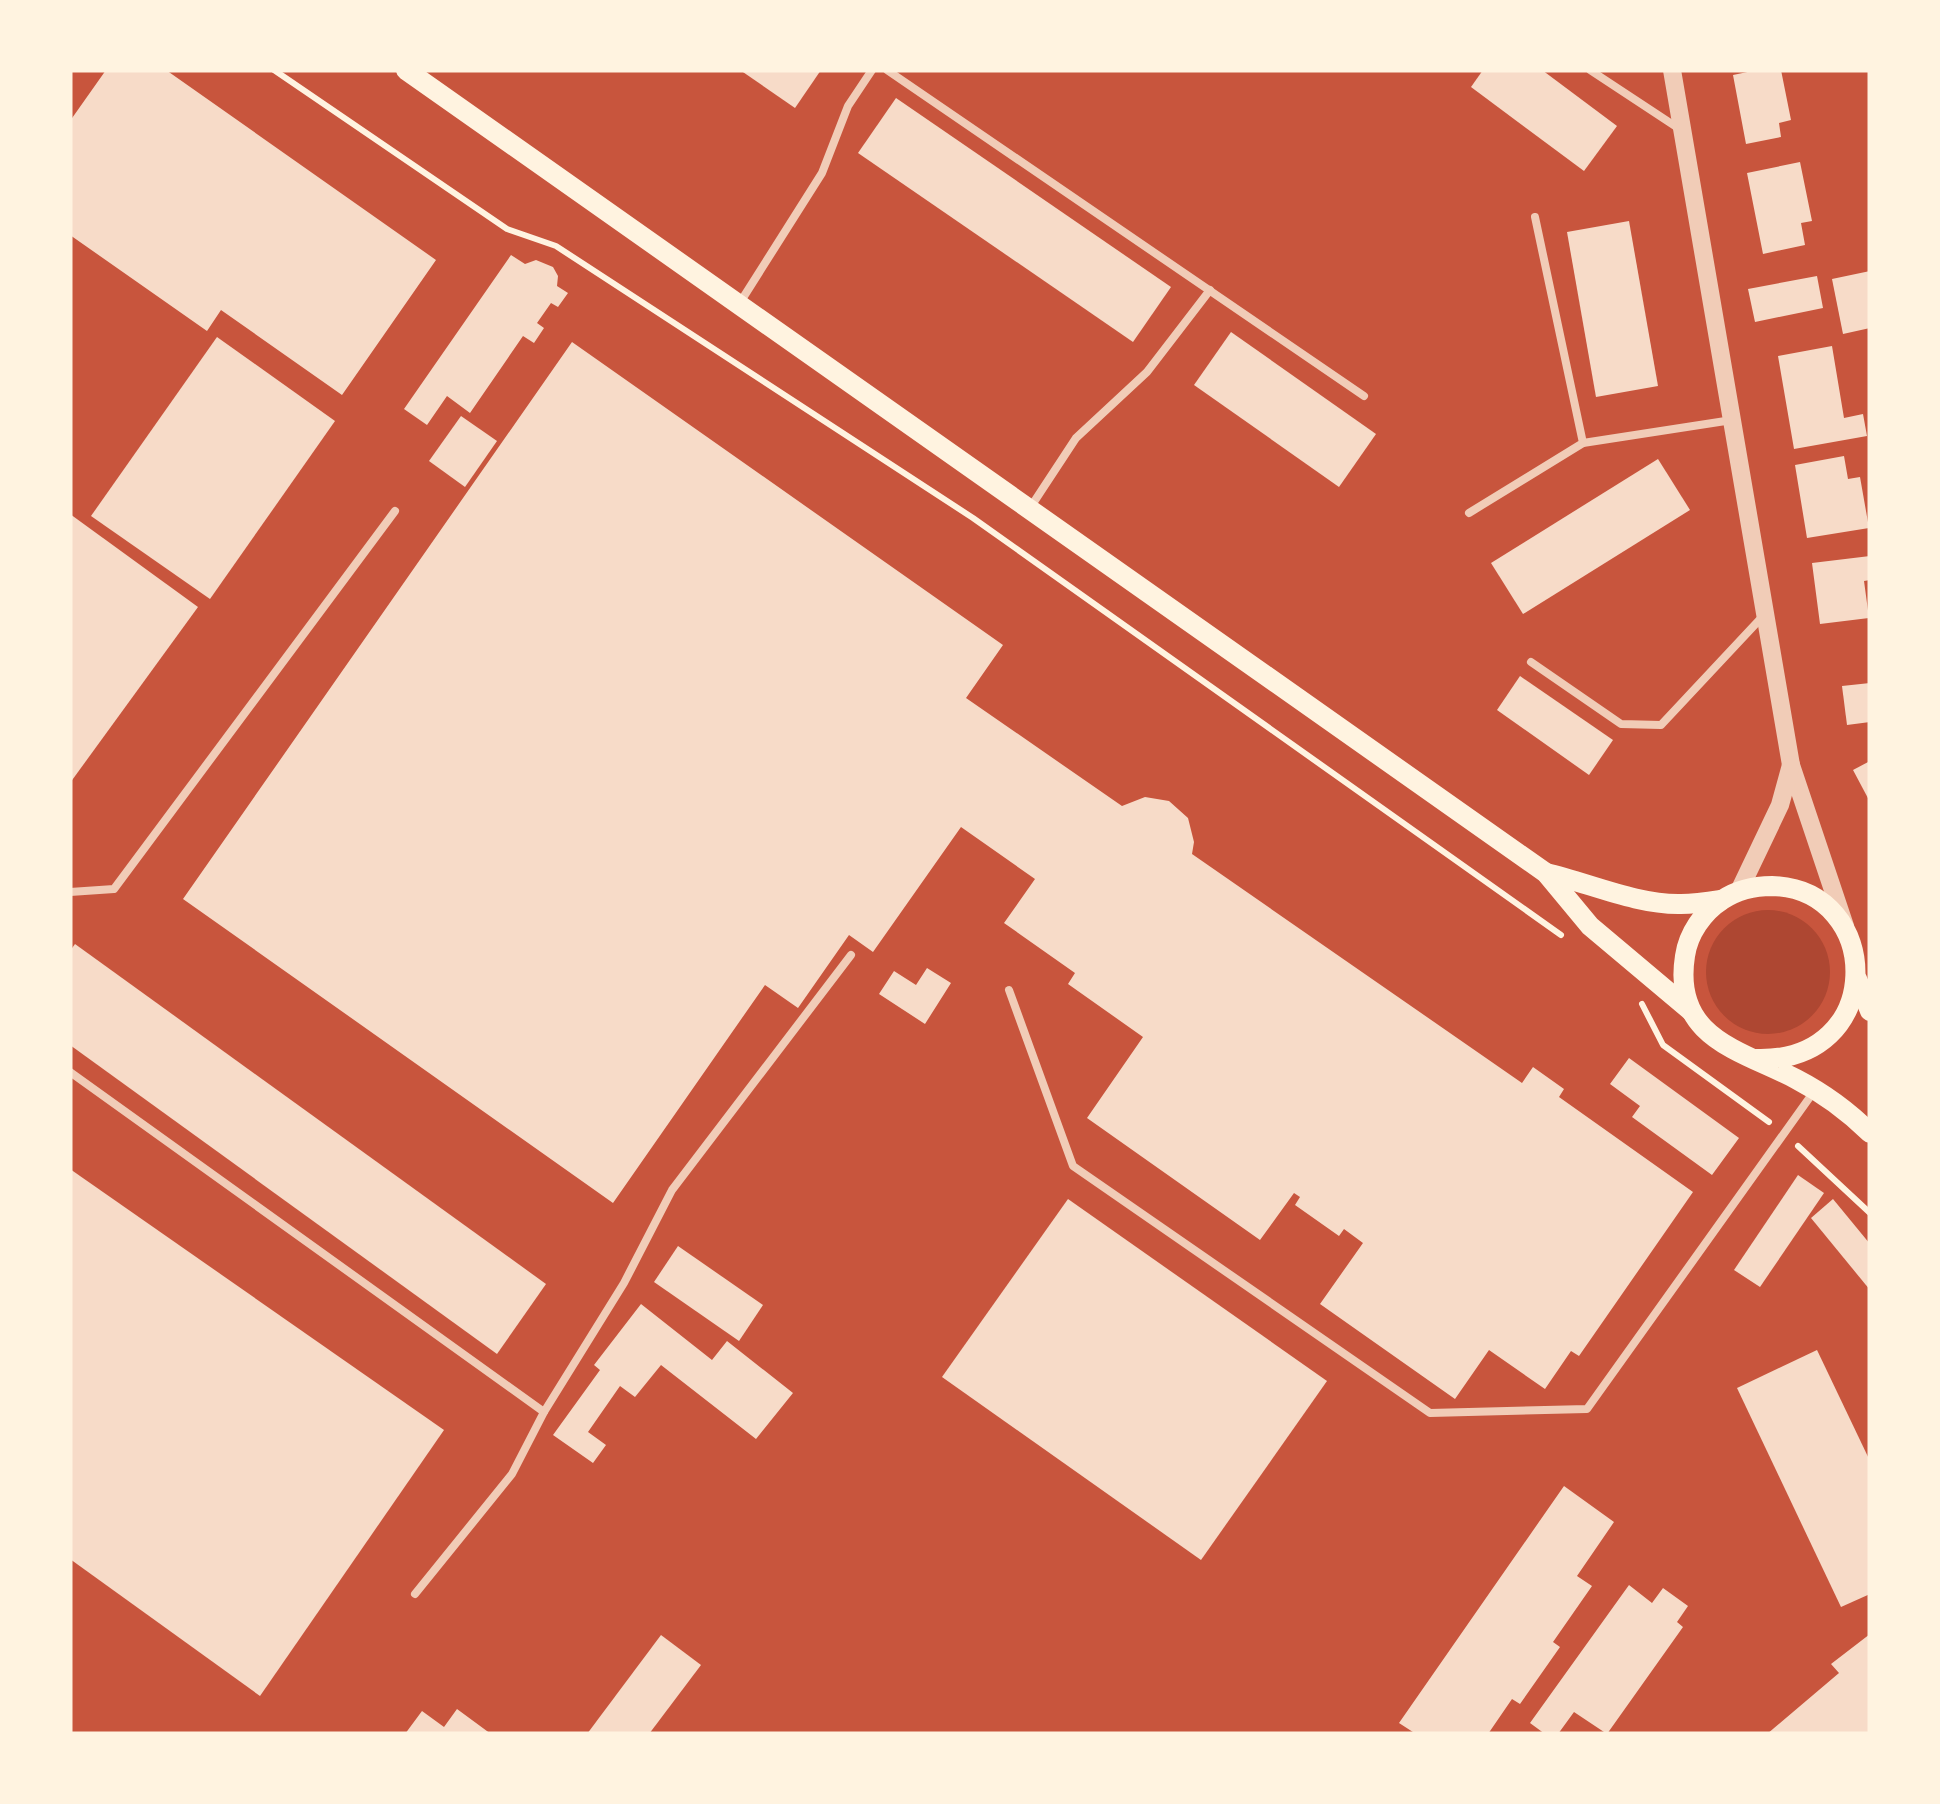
<svg xmlns="http://www.w3.org/2000/svg" width="1940" height="1804" viewBox="0 0 1940 1804" font-family="'Noto Sans',sans-serif">
<style>
.green{fill:#ae4732}
.building{fill:#f7dbc8}
.lines{fill:none;stroke-linecap:round;stroke-linejoin:round}
.path{stroke:#fff3e0;stroke-width:6}
.service{stroke:#f1ccb7;stroke-width:8}
.tertiary{stroke:#f1ccb7;stroke-width:18}
.secondary{stroke:#fff3e0;stroke-width:20}
</style>
<rect width="100%" height="100%" fill="#c8553d"/>
<circle class="green" cx="1768" cy="972" r="62"/>
<g class="building">
<polygon points="106,70 166,70 436,260 342,395 221,310 207,331 70,235 70,121"/>
<polygon points="740,70 821,70 795,108"/>
<polygon points="1483,70 1542,70 1617,126 1584,171 1471,87"/>
<polygon points="1757,70 1781,70 1791,120 1779,123 1781,137 1746,144 1733,75"/>
<polygon points="896,98 1171,287 1133,342 858,153"/>
<polygon points="1800,162 1812,221 1801,223 1805,245 1763,254 1747,173"/>
<polygon points="1629,221 1658,386 1596,397 1567,232"/>
<polygon points="511,255 525,264 536,260 553,267 558,276 557,286 568,293 558,307 551,303 537,323 544,328 534,343 523,336 470,413 447,396 427,425 404,409"/>
<polygon points="1870,271 1870,328 1843,334 1832,279"/>
<polygon points="1817,276 1823,308 1755,322 1748,289"/>
<polygon points="1231,332 1376,434 1339,487 1194,385"/>
<polygon points="217,337 335,421 210,599 91,516"/>
<polygon points="572,342 1003,645 966,698 1122,806 1145,797 1169,801 1188,818 1194,842 1192,854 1522,1083 1533,1067 1564,1089 1559,1097 1693,1192 1579,1356 1571,1351 1545,1389 1489,1350 1455,1399 1320,1304 1363,1243 1344,1229 1339,1236 1295,1205 1300,1197 1294,1193 1260,1240 1087,1118 1143,1037 1068,984 1075,973 1004,923 1035,879 961,827 873,952 849,935 798,1008 765,985 613,1203 183,899"/>
<polygon points="1832,346 1844,418 1863,414 1867,436 1794,449 1778,356"/>
<polygon points="461,416 497,441 465,487 429,461"/>
<polygon points="1844,456 1848,479 1860,477 1869,528 1807,538 1795,465"/>
<polygon points="1658,459 1690,510 1523,614 1491,563"/>
<polygon points="70,514 198,607 70,783"/>
<polygon points="1870,556 1870,580 1864,581 1869,618 1820,624 1812,563"/>
<polygon points="1520,676 1613,740 1589,775 1497,710"/>
<polygon points="1870,683 1870,722 1847,725 1842,686"/>
<polygon points="1870,761 1870,802 1853,770"/>
<polygon points="75,944 546,1284 497,1354 70,1045 70,951"/>
<polygon points="927,968 951,983 925,1024 879,994 894,971 916,985"/>
<polygon points="1629,1058 1739,1138 1712,1175 1632,1117 1640,1106 1610,1084"/>
<polygon points="70,1169 444,1430 260,1696 70,1559"/>
<polygon points="1798,1175 1824,1193 1760,1287 1734,1270"/>
<polygon points="1068,1199 1327,1381 1201,1560 942,1377"/>
<polygon points="1833,1199 1870,1244 1870,1290 1811,1218"/>
<polygon points="678,1246 763,1305 739,1341 654,1282"/>
<polygon points="641,1304 712,1360 727,1341 793,1393 756,1439 661,1365 635,1397 620,1386 588,1432 606,1445 593,1463 553,1435 600,1370 594,1365"/>
<polygon points="1817,1350 1870,1461 1870,1594 1841,1607 1737,1388"/>
<polygon points="1564,1486 1614,1522 1577,1576 1592,1586 1553,1642 1560,1647 1520,1704 1512,1699 1488,1734 1416,1734 1399,1723"/>
<polygon points="1629,1585 1652,1603 1663,1588 1688,1606 1677,1622 1683,1627 1607,1734 1574,1712 1558,1734 1545,1734 1530,1723"/>
<polygon points="1870,1634 1870,1734 1767,1734 1839,1673 1831,1664"/>
<polygon points="661,1635 701,1665 649,1734 587,1734"/>
<polygon points="457,1709 491,1734 405,1734 422,1711 444,1727"/>
</g>
<g class="lines">
<g class="path">
<polyline points="274,70 507,229 556,246 973,518 1561,935"/>
<polyline points="1642,1004 1663,1045 1769,1122"/>
<polyline points="1798,1146 1870,1213"/>
</g>
<g class="service">
<polyline points="887,70 1364,396"/>
<polyline points="1590,70 1678,128"/>
<polyline points="741,301 822,173 848,106 872,70"/>
<polyline points="1583,443 1732,420"/>
<polyline points="1030,508 1076,438 1147,372 1210,290"/>
<polyline points="1469,513 1583,443 1535,217"/>
<polyline points="1531,662 1621,724 1661,725 1764,615"/>
<polyline points="70,892 114,889 395,511"/>
<polyline points="1009,990 1073,1166 1430,1413 1587,1409 1815,1090"/>
<polyline points="70,1072 544,1412 512,1474 415,1594"/>
<polyline points="544,1412 624,1283 672,1190 851,955"/>
</g>
<g class="tertiary">
<polyline points="1672,70 1791,765 1845,926"/>
<polyline points="1739,891 1780,805 1791,765"/>
</g>
<g class="secondary">
<polyline points="406,70 1546,873 1590,926 1691,1011"/>
<path d="M1546,873C1589,883 1637,905 1681,904C1694,904 1708,902 1721,900"/>
<polyline points="1857,979 1870,1011"/>
<path d="M1755,1059C1888,1064 1884,889 1772,886C1754,886 1737,890 1722,900C1703,912 1688,934 1685,956C1672,1038 1740,1050 1796,1079C1823,1093 1848,1111 1870,1133"/>
</g>
</g>
<rect width="1940" height="1804" fill="none" stroke="#fff3e0" stroke-width="145"/>
</svg>
